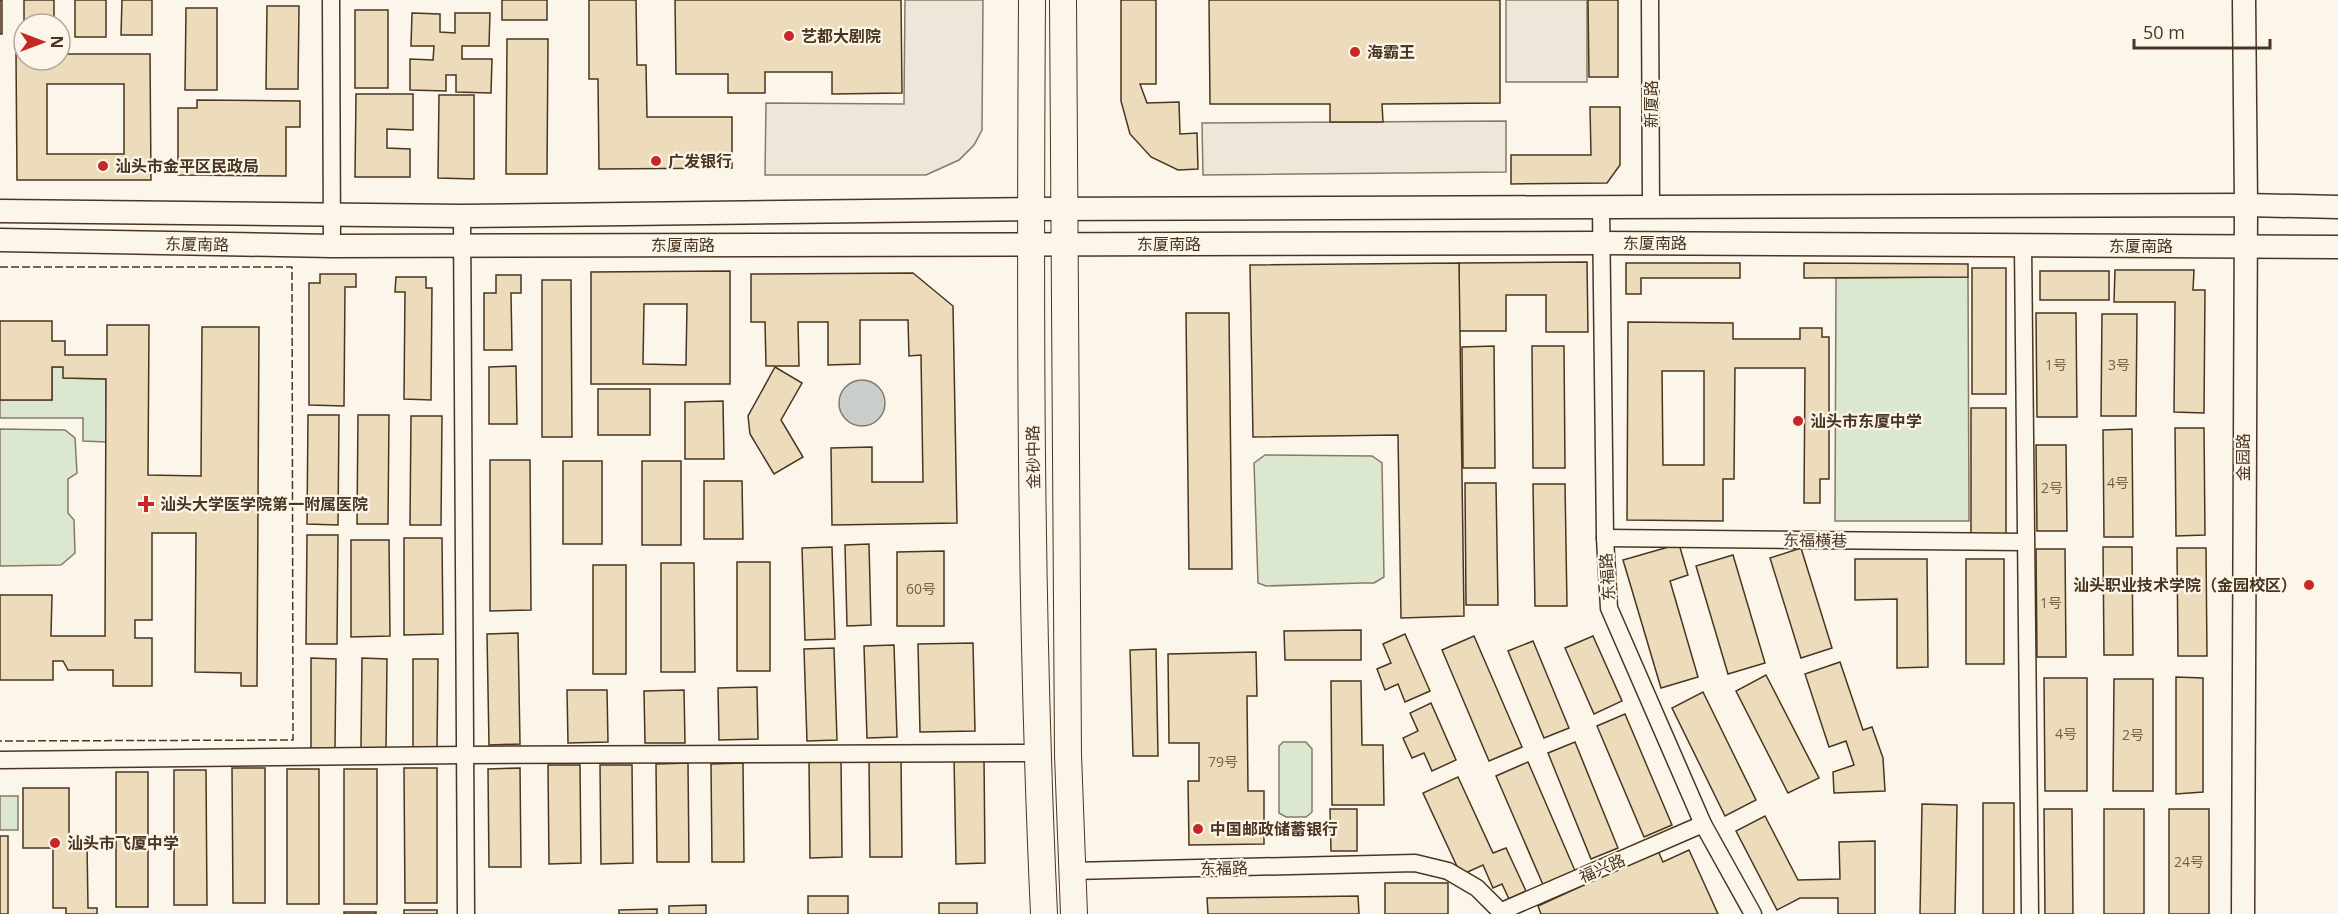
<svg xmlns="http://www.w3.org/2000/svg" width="2338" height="914" viewBox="0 0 2338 914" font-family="'Open Sans','Noto Sans SC',sans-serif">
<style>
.green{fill:#dce7d0;stroke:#887966;stroke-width:1.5}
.parking{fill:#ede7d9;stroke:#887966;stroke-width:1.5}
.water{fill:#c9cecd;stroke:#887966;stroke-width:1.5}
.building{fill:#ecdcbc;stroke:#4a3520;stroke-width:1.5;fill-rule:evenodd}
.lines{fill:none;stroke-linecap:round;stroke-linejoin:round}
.street-casing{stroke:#4a3520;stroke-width:19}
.secondary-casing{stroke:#4a3520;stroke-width:25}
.primary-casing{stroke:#4a3520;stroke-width:28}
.street{stroke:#fbf6e9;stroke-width:16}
.secondary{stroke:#fbf6e9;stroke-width:22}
.primary{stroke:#fbf6e9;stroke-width:26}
.fence{stroke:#4a3520;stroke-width:1.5;stroke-dasharray:8 3;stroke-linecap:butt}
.poi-dot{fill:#c62828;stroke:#fbf6e9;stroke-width:2}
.labels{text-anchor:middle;stroke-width:4.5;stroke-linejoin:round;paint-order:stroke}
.number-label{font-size:14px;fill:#725f47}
.poi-label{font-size:16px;font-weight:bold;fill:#4a3520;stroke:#fbf6e9;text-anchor:start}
.street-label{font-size:16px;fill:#4a3520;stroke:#fbf6e9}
</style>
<rect width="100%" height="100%" fill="#fbf6e9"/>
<g class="green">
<polygon points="1968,277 1969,521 1835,521 1836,278"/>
<polygon points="52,367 63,367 64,378 106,379 106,442 83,441 83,418 0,418 0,400 52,400"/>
<polygon points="0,429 65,430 75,438 77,473 68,479 68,513 74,520 75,553 61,565 0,566"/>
<polygon points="1265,455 1372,456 1382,463 1384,577 1374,583 1362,583 1266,586 1258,583 1254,463"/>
<polygon points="1283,742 1306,742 1312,749 1312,812 1306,817 1286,817 1279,813 1279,746"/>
<rect x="0" y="796" width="18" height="34"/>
</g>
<g class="parking">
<polygon points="905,0 983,0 982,130 974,145 959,160 926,175 765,175 766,103 904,104"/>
<rect x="1506" y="0" width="81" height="82"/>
<polygon points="1506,121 1506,172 1203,175 1202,123"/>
</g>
<circle class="water" cx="862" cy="403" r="23"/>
<g class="building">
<rect x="0" y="0" width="2" height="34"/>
<polygon points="24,0 54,0 54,24 24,24 24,35"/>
<rect x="75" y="0" width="31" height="37"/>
<polygon points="122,0 152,0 152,35 121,35"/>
<rect x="502" y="0" width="45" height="20"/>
<polygon points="589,0 636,0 637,65 646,65 647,117 732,117 732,168 599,169 598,79 589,79"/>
<polygon points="675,0 901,0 902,93 832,94 832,72 765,72 765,93 728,93 728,74 676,74"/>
<polygon points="1121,0 1156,0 1156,84 1140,84 1147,103 1179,102 1180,134 1197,133 1198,169 1178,170 1151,157 1130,134 1121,101"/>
<polygon points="1209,0 1500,0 1500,103 1382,104 1383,122 1330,122 1330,104 1210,104"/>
<polygon points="1588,0 1618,0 1618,77 1589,77"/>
<polygon points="267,6 299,6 298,89 266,89"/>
<polygon points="186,8 217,8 217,90 185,90"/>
<rect x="355" y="10" width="33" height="78"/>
<polygon points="412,13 440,14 440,32 455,33 455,13 490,13 489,46 462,46 462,59 492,59 491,93 456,92 456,75 446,75 446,91 410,90 410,59 433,60 434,46 411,46"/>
<polygon points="507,39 548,39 547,174 506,174"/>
<path d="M16,54H24V60H60V54H150L151,180H17ZM47,84H124V154H47Z"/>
<polygon points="356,94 413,94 413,130 387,129 387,148 410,149 410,177 355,177"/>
<polygon points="439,95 474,95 474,179 438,178"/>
<polygon points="197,100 300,101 300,127 286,127 286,176 178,175 178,108 197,108"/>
<polygon points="1590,107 1620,107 1620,165 1607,183 1511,184 1511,155 1591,155"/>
<polygon points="1587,262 1588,332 1546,332 1546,295 1506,295 1506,331 1459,331 1459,263"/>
<polygon points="1459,263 1464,616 1401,618 1398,435 1253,437 1250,265"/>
<polygon points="1626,263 1740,263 1740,278 1641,278 1641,294 1626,294"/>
<polygon points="1804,263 1968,264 1968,277 1804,278"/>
<rect x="1972" y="268" width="34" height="126"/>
<polygon points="2115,270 2194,270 2193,290 2205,290 2204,413 2174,412 2175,302 2114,302"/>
<path d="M730,271V384H591V272ZM644,304H687L686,365L643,364Z"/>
<rect x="2040" y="271" width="69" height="29"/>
<polygon points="913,273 953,306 957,523 832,525 831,448 872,447 872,482 923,482 921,355 909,356 908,320 860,320 860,364 828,365 828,322 798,322 799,366 766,366 765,322 751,322 751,274"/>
<polygon points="320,274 356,274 356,287 345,287 344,406 309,405 309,283 320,283"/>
<polygon points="496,275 521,275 521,293 511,293 512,350 484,350 484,293 496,293"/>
<polygon points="396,277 426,277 426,288 432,288 431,400 404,399 405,292 395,292"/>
<polygon points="542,280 571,280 572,437 542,437"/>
<polygon points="1186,313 1229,313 1232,569 1189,569"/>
<polygon points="2036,313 2076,313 2077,417 2037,417"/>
<polygon points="2102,314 2137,314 2136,416 2101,416"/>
<polygon points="0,321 52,321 52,341 65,341 65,355 107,355 107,325 149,325 148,475 201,476 202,327 259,327 257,686 241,686 241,673 195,672 196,533 152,533 152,620 135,620 135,638 152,638 152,686 113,686 113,670 68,670 63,661 53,661 53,680 0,680 0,595 52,595 51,636 105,636 106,379 63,378 63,367 52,367 52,400 0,400"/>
<path d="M1628,322L1733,323V339H1800V328H1822V337H1829V479H1820V503H1804L1805,368H1735L1734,479H1723V521L1627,520ZM1662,371H1704V465H1663Z"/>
<polygon points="1494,346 1495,468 1463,468 1462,347"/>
<polygon points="1532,346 1564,346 1565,468 1533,468"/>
<polygon points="516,366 517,424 489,424 489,367"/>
<polygon points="775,367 802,383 781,420 803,457 774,474 750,434 748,416"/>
<rect x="598" y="389" width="52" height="46"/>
<polygon points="723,401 724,459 685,459 685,402"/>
<rect x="1971" y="408" width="35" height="126"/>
<polygon points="308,415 339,415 338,525 307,524"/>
<polygon points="358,415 389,415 388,524 357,524"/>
<polygon points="411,416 442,416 441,525 410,525"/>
<polygon points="2175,428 2204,428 2205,535 2176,536"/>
<polygon points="2132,429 2133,537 2104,537 2103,430"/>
<polygon points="2036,445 2066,445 2067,531 2037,531"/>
<polygon points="490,460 530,460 531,610 490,611"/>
<rect x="563" y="461" width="39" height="83"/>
<rect x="642" y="461" width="39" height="84"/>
<polygon points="704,481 742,481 743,539 704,539"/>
<polygon points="1465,483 1496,483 1498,605 1466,605"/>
<polygon points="1533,484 1565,484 1567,606 1535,606"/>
<polygon points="307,535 338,535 337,644 306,644"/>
<polygon points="404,538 442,538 443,634 404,635"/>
<polygon points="351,540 389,540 390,636 351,637"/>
<polygon points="869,544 871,625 847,626 845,545"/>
<polygon points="1679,544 1688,575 1670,581 1698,677 1661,688 1623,560"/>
<polygon points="832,547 835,639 805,640 802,548"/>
<polygon points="2103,547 2132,547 2133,655 2104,655"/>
<polygon points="1801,548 1832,648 1801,658 1770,558"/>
<polygon points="2177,548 2206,548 2207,656 2178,656"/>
<polygon points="2036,549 2065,549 2066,657 2037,657"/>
<polygon points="944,551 944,626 897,626 897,552"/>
<polygon points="1733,555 1765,663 1728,674 1696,566"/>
<polygon points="1855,559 1927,559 1928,667 1897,668 1897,599 1855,600"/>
<rect x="1966" y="559" width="38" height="105"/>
<rect x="737" y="562" width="33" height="109"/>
<polygon points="661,563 694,563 695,672 661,672"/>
<rect x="593" y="565" width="33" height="109"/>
<polygon points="1361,630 1361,660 1285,660 1284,631"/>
<polygon points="518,633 520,744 489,745 487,634"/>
<polygon points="1405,634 1430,691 1405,702 1398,684 1385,690 1377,669 1391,663 1383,644"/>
<polygon points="1474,636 1522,747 1489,761 1442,650"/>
<polygon points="1593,636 1622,701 1594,714 1565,648"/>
<polygon points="1533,641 1569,728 1544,738 1508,651"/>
<polygon points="973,643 975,731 920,732 918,644"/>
<polygon points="894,645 897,737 867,738 864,646"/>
<polygon points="834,648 837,740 807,741 804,649"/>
<polygon points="1156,649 1158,756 1133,756 1130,650"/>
<polygon points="1256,652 1257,696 1247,696 1248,791 1264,791 1264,844 1189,845 1188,781 1199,781 1199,743 1169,743 1168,654"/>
<polygon points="311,658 336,659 335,749 311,748"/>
<polygon points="362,658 387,659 386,749 361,748"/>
<polygon points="413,659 438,659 437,750 413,749"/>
<polygon points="1840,662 1863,730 1872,727 1883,758 1885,791 1834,793 1833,772 1854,765 1846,741 1829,747 1805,674"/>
<polygon points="1766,675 1819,778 1788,793 1736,691"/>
<polygon points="2176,677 2203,678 2203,792 2176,794"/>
<polygon points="2044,678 2087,678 2087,791 2045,791"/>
<polygon points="2114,679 2153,679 2153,791 2113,791"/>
<polygon points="1331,681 1361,681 1362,745 1383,745 1384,805 1332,805"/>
<polygon points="757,687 758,739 719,740 718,688"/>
<polygon points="567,690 607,690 608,742 568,743"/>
<polygon points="684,690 685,743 645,743 644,691"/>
<polygon points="1703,692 1756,800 1725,816 1672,708"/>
<polygon points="1431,703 1456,760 1432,771 1424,753 1412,758 1403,738 1418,731 1410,713"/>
<polygon points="1625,714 1672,825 1644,837 1597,726"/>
<polygon points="1575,742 1618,848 1591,859 1548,753"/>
<polygon points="954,757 984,757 985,863 956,864"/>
<polygon points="841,758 842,857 810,858 809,759"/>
<polygon points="869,758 901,758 902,857 870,857"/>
<polygon points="1528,762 1576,873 1544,887 1496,776"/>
<polygon points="688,763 689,862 657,862 656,764"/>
<polygon points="743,763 744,862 712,862 711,764"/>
<polygon points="548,765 580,765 581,863 549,864"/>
<polygon points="600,765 632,765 633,863 601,864"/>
<polygon points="232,768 265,768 265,903 233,903"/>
<polygon points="404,768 437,768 437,903 405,903"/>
<polygon points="520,768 521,867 489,867 488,769"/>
<rect x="287" y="769" width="32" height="135"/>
<rect x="344" y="769" width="33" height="135"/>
<polygon points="174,770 206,770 207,905 174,905"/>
<rect x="116" y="772" width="32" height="135"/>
<polygon points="1458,777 1493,853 1506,848 1526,891 1509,899 1502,884 1493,888 1483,865 1461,875 1423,793"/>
<polygon points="23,788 69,788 69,843 87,843 88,908 97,908 97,914 66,914 66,908 53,908 53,848 23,848"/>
<rect x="1983" y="803" width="31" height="111"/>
<polygon points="1922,804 1957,805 1955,914 1920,914"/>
<polygon points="1330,809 1357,809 1357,851 1331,851"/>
<polygon points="2044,809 2072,809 2073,914 2045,914"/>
<rect x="2104" y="809" width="40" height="105"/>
<rect x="2169" y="809" width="40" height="105"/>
<polygon points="1765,816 1798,880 1840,879 1839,842 1875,841 1875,914 1838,914 1838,898 1800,898 1777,910 1736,831"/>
<rect x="0" y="836" width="8" height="78"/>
<polygon points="1689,850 1718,914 1541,914 1538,906 1658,851 1663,862"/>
<rect x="1385" y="883" width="63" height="31"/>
<rect x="808" y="896" width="40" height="18"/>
<polygon points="1358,896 1359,914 1208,914 1207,898"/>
<rect x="939" y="903" width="38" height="11"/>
<polygon points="706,905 706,914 669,914 669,906"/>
<polygon points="657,909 657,914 619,914 619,910"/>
<rect x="404" y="910" width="33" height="4"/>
<rect x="344" y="912" width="32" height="2"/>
</g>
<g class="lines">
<defs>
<g id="street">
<polyline points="331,0 332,246"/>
<polyline points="1650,0 1651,208"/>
<polyline points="1601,208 1605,538 1609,608 1703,824 1753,914"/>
<polyline points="462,216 466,914"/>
<polyline points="2023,246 2030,914"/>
<polyline points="1605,538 2025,542"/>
<polyline points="0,760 465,755 1037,753"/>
<polyline points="1072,871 1415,863 1448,871 1477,888 1503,914"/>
<polyline points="1502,911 1703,824"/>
</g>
<g id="secondary">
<polyline points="0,211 462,216 1030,209 2246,205 2338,207"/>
<polyline points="0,240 332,246 1600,243 2338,247"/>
<polyline points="2243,914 2246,205 2244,0"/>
</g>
<g id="primary">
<path d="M1032,0C1030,305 1030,610 1044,914"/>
<polyline points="1063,0 1068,755 1074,914"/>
</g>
</defs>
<use href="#street" class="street-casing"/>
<use href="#secondary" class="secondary-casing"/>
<use href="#primary" class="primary-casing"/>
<use href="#street" class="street"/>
<use href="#secondary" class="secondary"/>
<use href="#primary" class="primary"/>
<polyline class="fence" points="0,267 292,267 293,740 0,741"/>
</g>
<g class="poi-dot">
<circle cx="789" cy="36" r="6"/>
<circle cx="1355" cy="52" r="6"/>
<circle cx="656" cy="161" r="6"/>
<circle cx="103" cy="166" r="6"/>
<circle cx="1798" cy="421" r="6"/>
<path d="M143 495h6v6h6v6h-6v6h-6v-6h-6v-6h6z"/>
<circle cx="2309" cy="585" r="6"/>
<circle cx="1198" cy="829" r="6"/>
<circle cx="55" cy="843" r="6"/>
</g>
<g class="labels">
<g class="number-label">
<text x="2056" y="370">1号</text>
<text x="2119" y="370">3号</text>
<text x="2118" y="488">4号</text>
<text x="2052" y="493">2号</text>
<text x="921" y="594">60号</text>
<text x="2051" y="608">1号</text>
<text x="2066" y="739">4号</text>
<text x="2133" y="740">2号</text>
<text x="1223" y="767">79号</text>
<text x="2189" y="867">24号</text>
</g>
<g class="poi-label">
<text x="801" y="42">艺都大剧院</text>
<text x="1367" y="58">海霸王</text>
<text x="668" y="167">广发银行</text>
<text x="115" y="172">汕头市金平区民政局</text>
<text x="1810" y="427">汕头市东厦中学</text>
<text x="160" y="510">汕头大学医学院第一附属医院</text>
<text x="2297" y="591" text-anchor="end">汕头职业技术学院（金园校区）</text>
<text x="1210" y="835">中国邮政储蓄银行</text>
<text x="67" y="849">汕头市飞厦中学</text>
</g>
<g class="street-label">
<text transform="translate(1651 104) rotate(-90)" y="6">新厦路</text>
<text x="1655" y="249">东厦南路</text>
<text transform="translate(197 244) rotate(1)" y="6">东厦南路</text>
<text x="1169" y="250">东厦南路</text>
<text x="683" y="251">东厦南路</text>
<text x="2141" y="252">东厦南路</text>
<text transform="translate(1033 457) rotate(-91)" y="6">金砂中路</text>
<text transform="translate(2243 457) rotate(-90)" y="6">金园路</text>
<text transform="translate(1815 540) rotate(1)" y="6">东福横巷</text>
<text transform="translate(1607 577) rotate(-94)" y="6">东福路</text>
<text transform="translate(1224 868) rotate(-1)" y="6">东福路</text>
<text transform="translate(1602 868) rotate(-23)" y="6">福兴路</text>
</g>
</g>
<g transform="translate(42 42) rotate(90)"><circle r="28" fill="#fbf6e9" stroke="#b4a999" stroke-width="1.5"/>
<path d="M0-4.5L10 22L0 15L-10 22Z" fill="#c62828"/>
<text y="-9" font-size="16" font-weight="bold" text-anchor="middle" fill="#4a3520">N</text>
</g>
<path d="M2134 39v9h136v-9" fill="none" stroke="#4a3520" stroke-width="3"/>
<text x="2143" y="39" font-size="18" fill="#4a3520" stroke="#fbf6e9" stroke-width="4.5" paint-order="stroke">50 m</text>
</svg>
